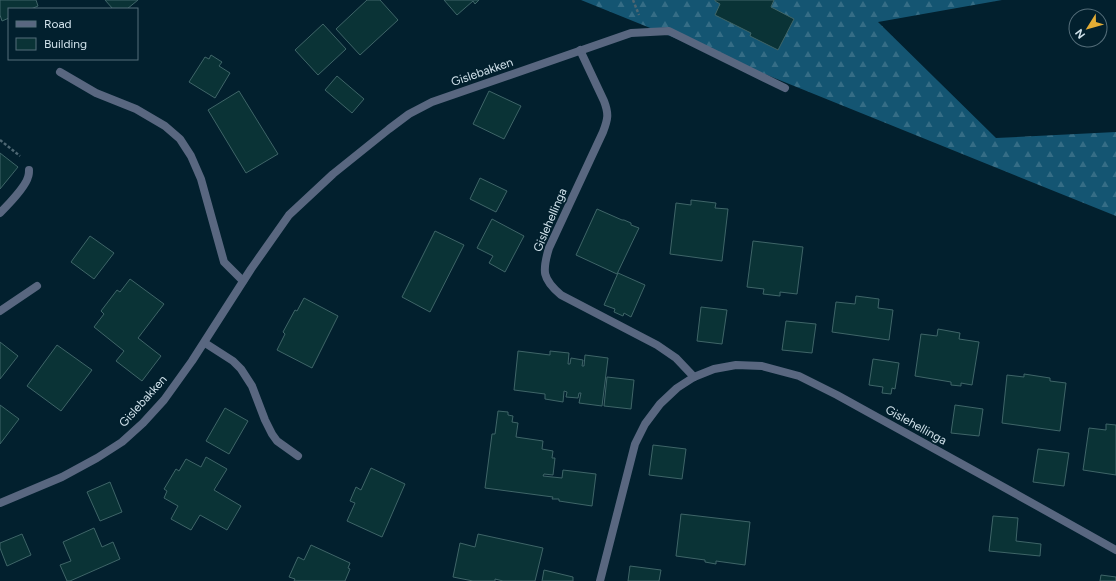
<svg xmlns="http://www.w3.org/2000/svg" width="1116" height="581" viewBox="0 0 1116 581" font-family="Figtree,sans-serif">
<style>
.forest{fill:url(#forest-firs)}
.building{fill:#0a3336;stroke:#3f6568}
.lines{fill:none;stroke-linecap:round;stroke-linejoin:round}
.path{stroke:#4e6773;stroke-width:2.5;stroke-dasharray:3 2;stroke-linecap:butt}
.service{stroke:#596780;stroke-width:8}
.minor{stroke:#596780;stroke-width:8}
.labels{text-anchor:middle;stroke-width:3.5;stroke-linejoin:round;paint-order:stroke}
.street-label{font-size:12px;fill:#d1e2eb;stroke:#02202e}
</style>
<defs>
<pattern id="forest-firs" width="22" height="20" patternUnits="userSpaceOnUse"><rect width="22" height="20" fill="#145572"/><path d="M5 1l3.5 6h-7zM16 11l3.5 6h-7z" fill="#356d86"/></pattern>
</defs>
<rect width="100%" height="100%" fill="#02202e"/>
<polygon class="forest" points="581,0 1002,0 878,22 996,138 1116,132 1116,216"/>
<g class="building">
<polygon points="0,0 36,0 38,6 31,9 9,9 9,18 2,21 0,15"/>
<polygon points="105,0 138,0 127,9 113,9"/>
<polygon points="367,0 380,0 398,20 360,55 336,29"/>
<polygon points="444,0 479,0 475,4 473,1 457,15"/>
<polygon points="715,0 774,0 771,7 794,19 778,50 750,36 751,33 715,15 720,4 715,1"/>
<polygon points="323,24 346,49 318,75 295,50"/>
<polygon points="211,55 222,62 219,66 230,73 215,98 189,82 205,57 209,59"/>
<polygon points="337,76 364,99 352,113 325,90"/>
<polygon points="239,91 278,154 246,173 208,110"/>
<polygon points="489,91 521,106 504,139 473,124"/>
<polygon points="0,153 18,167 0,189"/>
<polygon points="480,178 507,191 496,212 470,199"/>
<polygon points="691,200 716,203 715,208 728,209 722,261 670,254 676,203 691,205"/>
<polygon points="597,209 622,220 624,220 631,223 631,225 639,228 617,274 576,255"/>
<polygon points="492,219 524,236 505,272 489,263 493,256 477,248"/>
<polygon points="435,231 464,245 430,312 402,297"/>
<polygon points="90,236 114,253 94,279 71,262"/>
<polygon points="753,241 803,247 797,294 780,292 780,296 763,294 764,289 747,287"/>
<polygon points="618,273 645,285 631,317 624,313 623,316 614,312 615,309 604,305"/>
<polygon points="130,279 164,304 138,338 161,356 142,381 116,361 124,351 94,327 104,314 101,311 117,290 120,292"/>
<polygon points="856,296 879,299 878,308 893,310 889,340 832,332 836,302 855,304"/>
<polygon points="304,298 338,316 312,368 277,350 285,334 283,332 295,310 297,311"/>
<polygon points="701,307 727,310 722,344 697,341"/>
<polygon points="786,321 816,324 812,353 782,350"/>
<polygon points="938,329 960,333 959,339 979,342 972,385 961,383 961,386 951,385 951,382 915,376 921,334 937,336"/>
<polygon points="0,342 18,356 0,379"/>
<polygon points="57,345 92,370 61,411 27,386"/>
<polygon points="518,351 550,355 550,351 569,353 568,364 570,364 571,358 583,360 582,366 584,366 585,355 608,358 602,406 579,403 581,393 579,393 578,398 566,397 567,392 564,391 563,402 545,399 545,394 514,390"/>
<polygon points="873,359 899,363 895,389 892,388 891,394 882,393 883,387 869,385"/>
<polygon points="1024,374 1050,378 1050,381 1066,383 1060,431 1002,423 1007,375 1024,377"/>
<polygon points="607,377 634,380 631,409 604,406"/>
<polygon points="0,405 19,419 0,444"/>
<polygon points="955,405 983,409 979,436 951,433"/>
<polygon points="225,408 248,421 229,454 206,441"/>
<polygon points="498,411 508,412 508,415 513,416 512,422 518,423 516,437 543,441 542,449 553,451 552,458 555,458 553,475 544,474 543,476 562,478 563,470 596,474 592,506 559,501 559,499 552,499 553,497 485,488 492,434 495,434"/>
<polygon points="1106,424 1116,425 1116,475 1083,470 1089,428 1106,430"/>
<polygon points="653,445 686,449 682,479 649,475"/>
<polygon points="1038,449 1069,453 1064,486 1033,482"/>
<polygon points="206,457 227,469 214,490 241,506 227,530 200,515 191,530 171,519 178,506 164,498 167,491 164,489 176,469 179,471 186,459 201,467"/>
<polygon points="371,468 405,484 382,537 347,521 355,503 350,501 356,487 361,490"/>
<polygon points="110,482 122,512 100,521 87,492"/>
<polygon points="681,514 750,522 745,565 716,561 716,564 705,562 705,560 676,556"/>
<polygon points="993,516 1018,518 1016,541 1041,544 1040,556 989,551"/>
<polygon points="94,528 102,547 113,542 120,559 70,581 67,581 60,565 71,561 63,542"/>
<polygon points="22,534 31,555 7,566 0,548 0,543"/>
<polygon points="478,534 543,548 535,581 503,581 495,579 495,581 473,581 453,577 460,543 475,547"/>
<polygon points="311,545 350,563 348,568 350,569 345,581 294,581 295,579 289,577 298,557 304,560"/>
<polygon points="630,566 661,570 659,581 628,581"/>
<polygon points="544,570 573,577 573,581 542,581"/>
<polygon points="1101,575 1116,577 1116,581 1100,581"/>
</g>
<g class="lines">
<g class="path">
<polyline points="633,0 639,15"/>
<polyline points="0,140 20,156"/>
</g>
<polyline class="service" points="205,343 233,361 241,369 252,386 265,420 272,434 277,441 298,456"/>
<g class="minor">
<path d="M580,50L604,101C609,114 608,119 603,132L549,248C542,271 542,279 561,295L657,345L676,358L694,377"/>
<polyline points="60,72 96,93 136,109 165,126 180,139 191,156 201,179 224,262 243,281"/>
<path d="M0,213C7,206 26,186 28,177C29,175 29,172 29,170"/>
<polyline points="0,311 37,286"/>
<polyline points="0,503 62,477 97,458 122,442 143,423 164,400 192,361 251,269 289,215 333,174 389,129 409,114 432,102 631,33 669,31 785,88"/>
<polyline points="600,581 635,444 645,424 660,404 677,388 694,377 714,369 736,365 762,366 799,376 837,395 998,484 1116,550"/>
</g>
</g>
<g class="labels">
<g class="street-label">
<text transform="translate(482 72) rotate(-19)" y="4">Gislebakken</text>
<text transform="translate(550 220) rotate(-67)" y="4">Gislehellinga</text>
<text transform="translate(143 401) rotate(-48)" y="4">Gislebakken</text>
<text transform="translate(916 425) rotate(29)" y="4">Gislehellinga</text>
</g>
</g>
<rect x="8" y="8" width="130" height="52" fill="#02202e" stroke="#556e7a"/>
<rect x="16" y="21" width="20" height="6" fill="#596780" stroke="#556e7a"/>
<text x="44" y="28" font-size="12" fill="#d1e2eb">Road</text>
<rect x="16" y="38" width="20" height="12" fill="#0a3336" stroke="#556e7a"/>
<text x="44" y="48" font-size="12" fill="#d1e2eb">Building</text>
<g transform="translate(1088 28) rotate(233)"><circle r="19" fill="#02202e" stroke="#556e7a"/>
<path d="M0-3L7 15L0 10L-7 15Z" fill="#e4ad35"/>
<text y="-6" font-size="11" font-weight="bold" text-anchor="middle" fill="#d1e2eb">N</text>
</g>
</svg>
